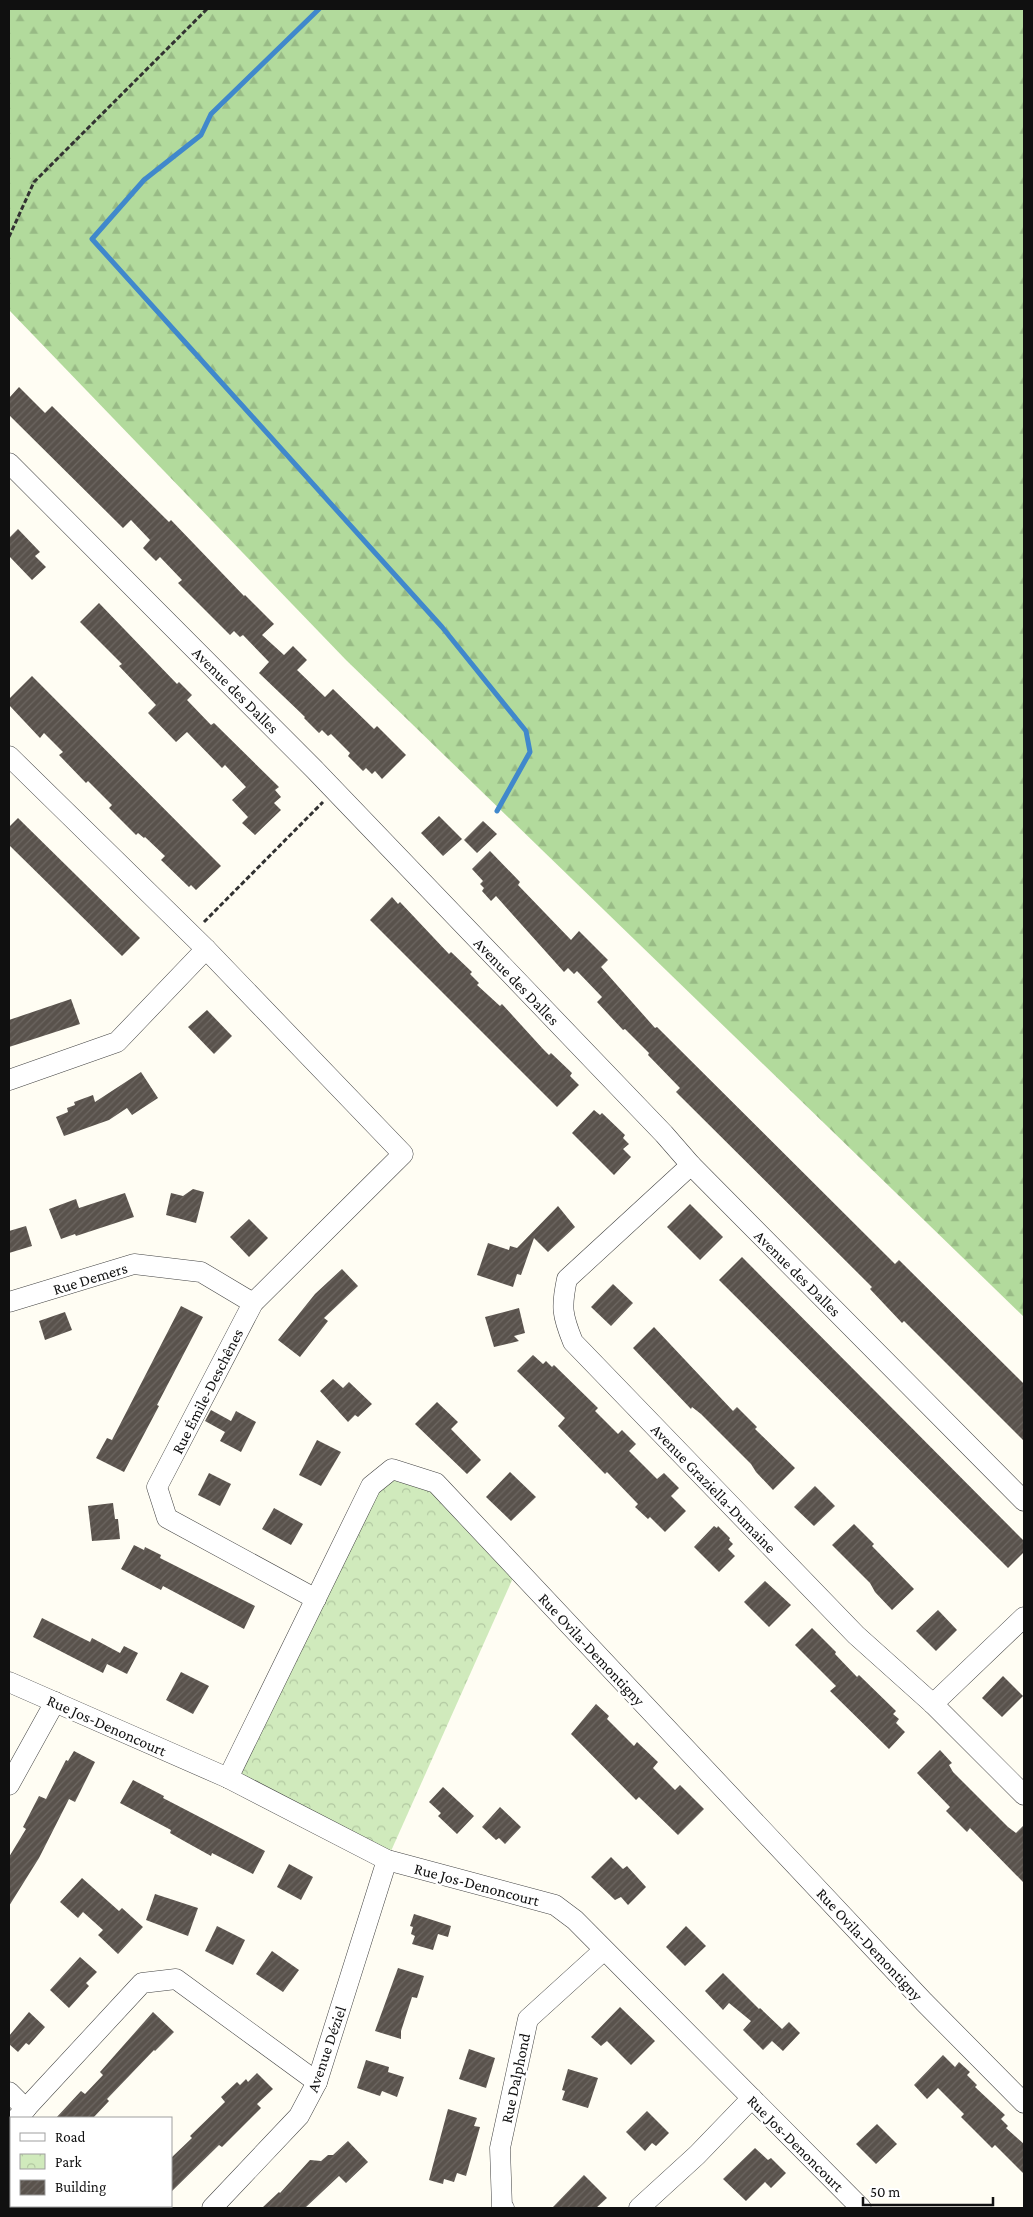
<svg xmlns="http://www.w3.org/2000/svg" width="1033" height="2217" viewBox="0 0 1033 2217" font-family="'Crimson Pro',serif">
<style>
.forest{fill:url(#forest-firs)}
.park{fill:url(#park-crowns)}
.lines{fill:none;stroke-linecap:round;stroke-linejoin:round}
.stream{stroke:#4088cc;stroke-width:5}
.building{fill:url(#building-hatch)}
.minor-casing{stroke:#434343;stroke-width:21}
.path{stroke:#323232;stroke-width:3;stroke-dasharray:5 2.5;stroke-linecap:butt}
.minor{stroke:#fff;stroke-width:20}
.labels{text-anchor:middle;stroke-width:5;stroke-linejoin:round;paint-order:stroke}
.street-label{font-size:16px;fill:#101010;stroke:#fff}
</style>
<defs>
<pattern id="forest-firs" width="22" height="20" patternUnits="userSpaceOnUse" patternTransform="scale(1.25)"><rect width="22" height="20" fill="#b2da9c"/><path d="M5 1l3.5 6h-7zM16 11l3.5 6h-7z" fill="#98ba85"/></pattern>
<pattern id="park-crowns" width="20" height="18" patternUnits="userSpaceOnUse" patternTransform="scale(1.25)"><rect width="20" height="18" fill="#d0eabc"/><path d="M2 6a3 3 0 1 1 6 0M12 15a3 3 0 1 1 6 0" fill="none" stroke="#b2c8a1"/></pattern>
<pattern id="building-hatch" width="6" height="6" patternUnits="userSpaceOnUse" patternTransform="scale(1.25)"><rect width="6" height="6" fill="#59524c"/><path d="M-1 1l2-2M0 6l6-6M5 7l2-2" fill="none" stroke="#6c6661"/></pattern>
</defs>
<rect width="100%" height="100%" fill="#fffdf3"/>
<polygon class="forest" points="9,9 1024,9 1024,1317 346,660 9,310"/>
<polygon class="park" points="392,1469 436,1483 517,1569 387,1860 228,1778 371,1486"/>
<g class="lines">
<polyline class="stream" points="319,9 211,114 201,135 144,180 92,239 442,627 526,731 530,752 497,811"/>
</g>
<g class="building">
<polygon points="19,387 45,413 52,406 169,522 171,520 244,596 245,595 274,624 262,635 284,655 293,646 307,660 297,670 325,697 333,689 374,729 377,726 406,755 382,779 375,771 372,774 366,768 363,771 348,756 350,753 331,734 328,736 322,730 319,733 304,718 305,717 259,673 269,662 243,635 240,637 234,631 230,635 178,583 182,580 160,557 156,561 143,548 150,540 131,520 123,528 9,415 9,398"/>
<polygon points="18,529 40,552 35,556 46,567 32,580 9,556 9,538"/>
<polygon points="99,603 177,684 179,682 192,695 187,700 211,725 214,723 279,787 275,790 281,797 274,803 281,810 255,835 242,823 248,817 232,800 246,787 225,765 222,768 187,732 176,742 148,713 156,705 119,666 122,664 80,622"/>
<polygon points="32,676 221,866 196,890 191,885 189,887 161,860 165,856 145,837 144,838 138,833 136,835 109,808 112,805 88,781 86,783 59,755 63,752 44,733 40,738 9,705 9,699"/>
<polygon points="439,816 462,839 443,856 421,833"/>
<polygon points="18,818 140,938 122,956 9,845 9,827"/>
<polygon points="483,821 497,834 477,853 464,840"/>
<polygon points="490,851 520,882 518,885 571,940 579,931 608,960 601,967 655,1028 657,1027 895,1264 899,1260 1024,1384 1024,1441 904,1321 902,1323 870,1289 872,1287 676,1092 680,1088 648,1055 649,1053 625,1029 623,1030 597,1002 602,997 577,971 574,974 568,968 564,972 496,896 491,901 482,891 484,888 480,884 483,881 472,869"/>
<polygon points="392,897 398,904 400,902 449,954 451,952 472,972 470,974 479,983 477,985 500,1006 502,1004 543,1049 549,1055 551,1053 572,1073 570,1076 579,1085 557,1107 370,920"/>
<polygon points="71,999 80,1024 9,1047 9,1020"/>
<polygon points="207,1010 232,1036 214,1054 188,1027"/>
<polygon points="141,1072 158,1098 132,1115 127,1108 109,1120 64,1136 56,1117 68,1112 67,1108 75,1105 74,1102 93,1095 95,1102"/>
<polygon points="594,1110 600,1115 602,1113 625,1135 623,1138 629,1144 623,1149 631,1157 614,1175 572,1133"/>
<polygon points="193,1189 204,1192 196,1223 166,1215 171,1193 183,1196"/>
<polygon points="125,1193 134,1217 76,1236 75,1234 61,1239 49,1209 76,1199 79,1208"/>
<polygon points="690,1204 723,1237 700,1260 667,1227"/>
<polygon points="558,1206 575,1227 548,1252 534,1238 521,1275 517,1274 513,1287 477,1275 488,1243 509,1250 510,1246 517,1248"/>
<polygon points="249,1219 268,1238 249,1257 230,1237"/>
<polygon points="26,1226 32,1246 9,1253 9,1231"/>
<polygon points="742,1257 1024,1541 1024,1552 1008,1568 719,1280"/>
<polygon points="342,1269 358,1286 324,1318 328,1321 300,1357 278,1340 315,1294"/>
<polygon points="613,1284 633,1303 611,1326 591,1307"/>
<polygon points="181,1306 203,1317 157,1405 159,1406 124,1472 96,1458 107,1438 112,1440"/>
<polygon points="519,1308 525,1333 514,1336 519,1341 494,1347 485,1317"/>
<polygon points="65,1312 72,1330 45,1340 39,1321"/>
<polygon points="654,1327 733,1411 737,1407 757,1427 755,1429 795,1468 773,1490 756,1472 751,1464 701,1414 692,1407 691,1409 633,1348"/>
<polygon points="533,1355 543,1364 546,1361 552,1367 554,1365 598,1408 595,1411 618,1434 622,1430 636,1444 629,1451 657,1479 664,1473 679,1488 671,1496 686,1511 665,1532 650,1517 648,1519 635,1507 638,1504 607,1472 605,1474 558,1426 565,1418 517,1371"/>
<polygon points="333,1379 343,1388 349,1382 372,1404 358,1417 355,1415 348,1422 320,1391"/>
<polygon points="437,1402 458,1422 451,1429 481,1460 467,1474 415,1424"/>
<polygon points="211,1410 231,1421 236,1411 256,1422 241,1452 220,1441 225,1432 205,1421"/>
<polygon points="317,1440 341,1452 321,1486 299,1475"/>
<polygon points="510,1472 536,1497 511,1521 486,1497"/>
<polygon points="209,1473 231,1484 220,1506 198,1495"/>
<polygon points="815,1486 835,1506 814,1526 794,1507"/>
<polygon points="113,1503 115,1519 118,1519 120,1539 92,1541 88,1506"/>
<polygon points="274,1508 303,1524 291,1545 262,1529"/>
<polygon points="854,1524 874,1544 872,1546 914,1589 892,1610 875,1592 870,1583 832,1545"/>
<polygon points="714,1526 717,1528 718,1526 730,1538 729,1540 733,1544 728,1549 735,1556 719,1572 694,1547"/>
<polygon points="134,1545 144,1550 145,1547 161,1555 160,1558 255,1606 244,1629 163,1586 161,1590 121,1569"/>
<polygon points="765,1581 791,1605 769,1627 744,1602"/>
<polygon points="938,1610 957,1630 936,1651 916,1631"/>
<polygon points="42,1618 90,1642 92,1638 120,1653 124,1646 138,1653 127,1674 107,1664 103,1673 33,1637"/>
<polygon points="812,1628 836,1652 835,1654 857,1677 859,1675 896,1711 893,1714 899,1719 896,1723 905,1732 889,1749 830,1691 836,1686 795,1645"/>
<polygon points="181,1672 209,1686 193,1714 166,1700"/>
<polygon points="1003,1676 1023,1696 1002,1717 982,1698"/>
<polygon points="596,1704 609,1716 607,1719 634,1746 637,1742 658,1762 653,1768 675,1790 680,1785 704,1809 678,1835 639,1797 636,1800 571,1734"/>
<polygon points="940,1750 952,1763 949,1765 953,1772 1008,1827 1016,1833 1024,1825 1024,1883 970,1828 967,1832 946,1811 950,1807 917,1773"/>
<polygon points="74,1751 95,1762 75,1802 69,1799 39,1858 9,1906 9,1857 26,1829 23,1827 39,1796 46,1799 66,1760 68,1761"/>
<polygon points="133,1780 164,1796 163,1798 265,1851 253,1874 212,1853 211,1856 184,1841 170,1833 171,1830 120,1803"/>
<polygon points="443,1787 474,1816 457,1834 438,1816 441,1813 429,1802"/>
<polygon points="500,1807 521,1827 505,1844 499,1838 496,1840 482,1827"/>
<polygon points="611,1857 623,1869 627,1866 646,1887 628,1905 621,1897 615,1900 591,1877"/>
<polygon points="289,1864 313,1877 301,1900 277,1887"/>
<polygon points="82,1878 119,1911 122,1908 143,1927 118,1954 98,1935 103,1930 83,1912 78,1918 60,1902"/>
<polygon points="155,1894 198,1908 188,1936 146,1920"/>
<polygon points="414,1914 451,1926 448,1937 438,1934 433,1950 412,1944 415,1936 411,1934 413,1927 410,1926"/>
<polygon points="217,1926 245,1940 233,1965 205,1951"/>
<polygon points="686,1926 706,1946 685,1966 666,1947"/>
<polygon points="272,1951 299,1970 283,1992 256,1974"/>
<polygon points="80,1957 97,1972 86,1983 89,1986 69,2008 50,1990"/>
<polygon points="398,1968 424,1976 417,1998 412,1997 401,2031 401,2039 375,2031"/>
<polygon points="723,1973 759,2009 760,2008 782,2029 789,2022 800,2033 783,2051 772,2041 763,2050 743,2030 751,2021 729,2003 723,2010 705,1991"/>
<polygon points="620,2007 655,2041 631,2065 607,2041 601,2046 591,2037"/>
<polygon points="29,2012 45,2027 29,2045 26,2043 18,2052 9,2044 9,2036"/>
<polygon points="153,2012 174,2032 155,2051 154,2050 107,2099 109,2101 93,2118 56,2118 81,2091 85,2094 103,2075 100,2072"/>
<polygon points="469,2049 495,2058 486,2088 459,2079"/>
<polygon points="943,2055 955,2067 959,2062 970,2072 967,2075 977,2085 975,2087 1005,2115 1001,2119 1008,2126 1006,2128 1024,2144 1024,2174 995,2145 992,2148 961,2117 964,2114 938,2088 927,2099 914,2085"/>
<polygon points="366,2060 389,2067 388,2072 404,2077 397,2097 382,2091 380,2096 357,2088"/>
<polygon points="568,2069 598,2078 588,2108 562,2100 565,2091 562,2090"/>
<polygon points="257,2073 273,2089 257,2104 261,2108 222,2147 219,2145 171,2192 171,2158 192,2138 190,2136 225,2102 221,2097 237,2082 240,2085 246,2079 248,2082"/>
<polygon points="448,2109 477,2118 474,2126 480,2127 466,2176 457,2173 454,2182 444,2179 443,2184 429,2180"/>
<polygon points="647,2111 669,2133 656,2146 652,2143 645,2151 626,2132"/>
<polygon points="877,2124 897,2144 876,2164 856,2144"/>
<polygon points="348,2141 368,2162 346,2183 339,2176 305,2208 262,2208 279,2192 280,2193 310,2160 321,2161 328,2155 333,2155"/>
<polygon points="755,2148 768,2160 771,2158 786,2173 771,2188 765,2182 746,2201 723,2179"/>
<polygon points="584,2175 607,2198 596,2208 552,2208"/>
</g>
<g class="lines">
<defs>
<g id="minor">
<polyline points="9,463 314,769 664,1134 691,1165 1024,1501"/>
<polyline points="9,756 206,949 403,1154 253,1303 157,1487 167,1518 316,1599"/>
<polyline points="9,1080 117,1042 206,949"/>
<path d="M691,1165L567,1279C561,1307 562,1315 573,1342L856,1635L933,1704L1024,1795"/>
<polyline points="9,1302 134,1264 201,1272 253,1303"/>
<polyline points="9,1682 228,1778 387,1860 555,1905 575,1920 861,2208"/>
<polyline points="933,1704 1024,1617"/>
<polyline points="228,1778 371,1486 392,1469 436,1483 924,2002 1024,2103"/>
<polyline points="9,1785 55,1702"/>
<polyline points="9,2092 26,2109"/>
<polyline points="17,2118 142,1983 176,1979 317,2082"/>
<polyline points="212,2208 299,2116 317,2082 387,1860"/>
<polyline points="504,2208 502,2207 500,2148 528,2019 604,1950"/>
<polyline points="639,2208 697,2155 752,2098"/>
</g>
</defs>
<use href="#minor" class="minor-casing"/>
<g class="path">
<polyline points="9,237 34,182 207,9"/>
<polyline points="204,922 323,802"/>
</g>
<use href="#minor" class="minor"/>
</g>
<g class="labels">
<g class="street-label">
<text transform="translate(236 690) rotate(45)" y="6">Avenue des Dalles</text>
<text transform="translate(517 981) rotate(46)" y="6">Avenue des Dalles</text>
<text transform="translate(798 1273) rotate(45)" y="6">Avenue des Dalles</text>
<text transform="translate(90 1278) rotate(-17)" y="6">Rue Demers</text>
<text transform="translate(207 1391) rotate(-63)" y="6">Rue Émile-Deschênes</text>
<text transform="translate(714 1488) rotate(46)" y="6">Avenue Graziella-Dumaine</text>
<text transform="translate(592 1649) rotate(47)" y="6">Rue Ovila-Demontigny</text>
<text transform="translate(107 1725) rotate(24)" y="6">Rue Jos-Denoncourt</text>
<text transform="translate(477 1884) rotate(15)" y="6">Rue Jos-Denoncourt</text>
<text transform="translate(870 1944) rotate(47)" y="6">Rue Ovila-Demontigny</text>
<text transform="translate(326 2049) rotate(-71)" y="6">Avenue Déziel</text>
<text transform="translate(515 2078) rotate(-78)" y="6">Rue Dalphond</text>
<text transform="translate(796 2143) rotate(45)" y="6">Rue Jos-Denoncourt</text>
</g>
</g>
<rect width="1033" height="2217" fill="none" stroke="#101010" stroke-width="20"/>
<rect x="10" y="2117" width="162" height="90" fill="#ffffff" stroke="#9f9f9f"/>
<rect x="20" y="2133" width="25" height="8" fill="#ffffff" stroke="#9f9f9f"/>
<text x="55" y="2142" font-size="15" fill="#101010">Road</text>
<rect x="20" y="2154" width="25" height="15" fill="url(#park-crowns)" stroke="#9f9f9f"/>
<text x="55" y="2167" font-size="15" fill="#101010">Park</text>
<rect x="20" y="2180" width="25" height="15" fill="url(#building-hatch)" stroke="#9f9f9f"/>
<text x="55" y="2192" font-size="15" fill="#101010">Building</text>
<path d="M863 2197v8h130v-8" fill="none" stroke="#101010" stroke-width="2.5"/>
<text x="870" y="2197" font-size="15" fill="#101010" stroke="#ffffff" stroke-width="4" paint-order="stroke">50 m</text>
</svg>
